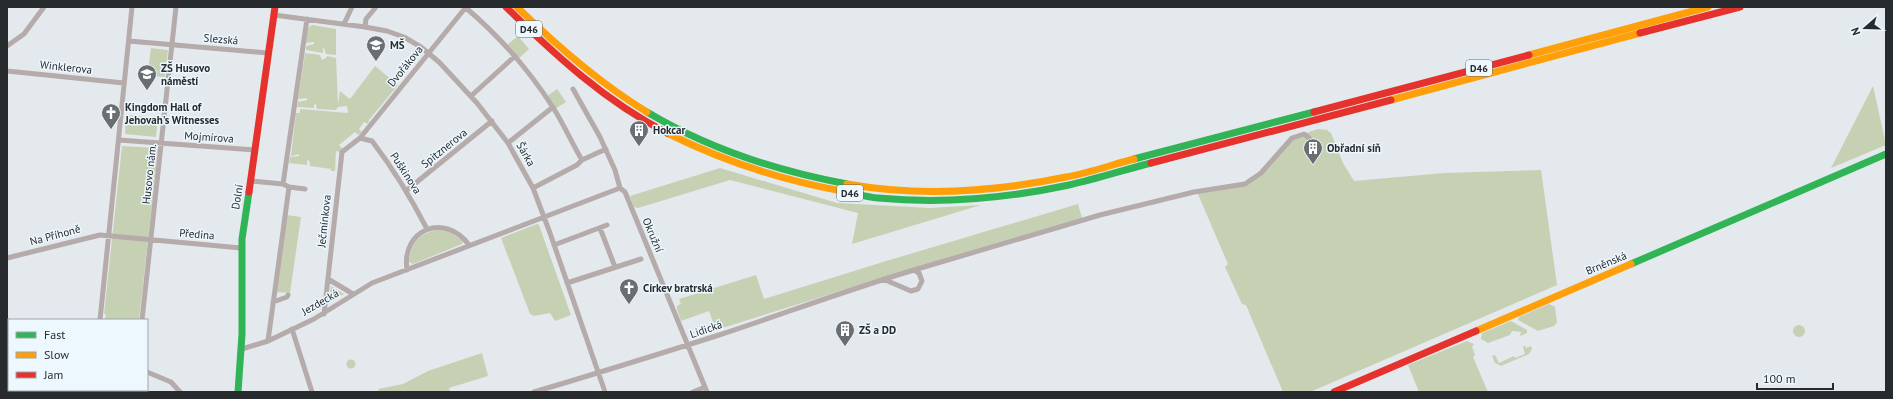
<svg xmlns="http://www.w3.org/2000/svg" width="1893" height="399" font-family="'PT Sans',sans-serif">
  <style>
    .green { fill: #c6d1b4 }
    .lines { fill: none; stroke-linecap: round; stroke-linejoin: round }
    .street { stroke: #b4abaa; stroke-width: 5 }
    .fast { stroke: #30b455; stroke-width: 7 }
    .slow { stroke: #ff9f0a; stroke-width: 7 }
    .jam { stroke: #e5322d; stroke-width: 7 }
    .labels { text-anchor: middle; stroke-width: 3; stroke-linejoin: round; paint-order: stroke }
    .shield { fill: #edf7fe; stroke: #63686c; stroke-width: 1 }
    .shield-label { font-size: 10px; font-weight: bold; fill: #282b2e }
    .street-label { font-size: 11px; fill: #282b2e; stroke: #edf7fe }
    .poi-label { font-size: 11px; font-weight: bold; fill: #282b2e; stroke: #edf7fe; text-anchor: start }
  </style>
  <rect width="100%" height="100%" fill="#e4e9ed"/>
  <path class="green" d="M312,25l24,4v26l-10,-1 -2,-6h-1v5l-17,-3v-4l8,-2v-2l-8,1 2,-15z
    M518,36l11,13 -11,10 -11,-14z
    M151,48l17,2 -3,27 -13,-1 -4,-5z
    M305,53l15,2 2,5 4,-2 1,-2 9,2 2,46 2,-13 10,8 25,-33 23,19 -29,35 -1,4 -4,-2 -5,7 3,3 -4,3 -3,-3 -16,13 3,3 -2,4 -4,-1 -1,20h-4v-2l-21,-3 -1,-6 -2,1v4l-18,-2 1,-6 9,-1v-2l-8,2 5,-43h4v-4l48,4 -1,-7 -9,1 -2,3 -19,-1 -1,-5 -2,1v3l-17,-1 1,-5 9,-2v-2l-9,1z
    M1873,86l13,59 -55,23z
    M557,89l9,13 -11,7 -9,-12z
    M126,115l32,3 -2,19 -31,-3z
    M1318,129l9,1 4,3 12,30 11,18 90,-8 97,-3 16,115 -247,107h-27l-37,-87 -4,-1 -17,-37 3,-3 -31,-72 53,-10 42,-44z
    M122,146l35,2 1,2 -19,170h-34l1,-6h-2z
    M720,168l117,35 93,5 51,-3 -129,39 6,-31 -128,-33 -92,28 -4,-1 -4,-11z
    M1078,204l4,14 -194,58 -172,54 -7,-19 -28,10 -4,-12v-3l4,-2 -2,-5 77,-24 8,24 119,-37z
    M287,215l14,2 -11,76 -14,-1z
    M537,224l2,1 32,90 -16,6 -5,-8 -16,3 -4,-2 -29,-76z
    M437,230l13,1 13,10 -1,3 -49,20 -4,-2c2,-19 9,-28 28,-32z
    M331,286l13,8 -16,10z
    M1549,304l6,3 2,15 -3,4 -16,5 -20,-11 1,-3z
    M1511,321l16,9v3l-7,3 1,-4 -9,-1 -2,4 -22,8 -7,-4 1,-6z
    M1793 331a6 6 0 1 1 12 0a6 6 0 1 1-12 0Z
    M1467,341l7,3 -2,3 3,8 -2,2 15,35h-69l-11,-27z
    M1523,346h2l1,2 5,-2 1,3 -3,5 -28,12 -6,-3 -3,-7 3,-1 4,8 15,-7 1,2 10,-4z
    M482,353l6,23 -39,12 1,4h-71l-1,-3 25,-5 25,-13z
    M346.5 364a4.5 4.5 0 1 1 9 0a4.5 4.5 0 1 1-9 0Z"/>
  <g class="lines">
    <path class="street" d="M465,7c34,29 65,64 89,102 10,16 18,34 28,51
      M274,15l91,12 22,4 17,6 17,10 18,15 38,41 31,40 25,45 17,45 55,159
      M344,24l8,-17
      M365,27l1,-8 10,-12
      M129,41l139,12
      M7,46l17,-12 20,-27
      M7,71l117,12
      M573,89l27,48 15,33 5,18 5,4 82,200
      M471,96l44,-40
      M360,138l12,3c23,30 38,55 55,88
      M119,140l136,10
      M508,143l45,-36
      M251,181l32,3 6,3 16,2
      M283,184l24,-165
      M533,188l44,-23 5,-5 24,-11
      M407,190l85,-69
      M600,228l15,39
      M554,245l53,-20
      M7,258l93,-23 141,13
      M407,270c-6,-41 38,-58 62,-25
      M914,270l186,-55 94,-23 51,-8 16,-11 31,-35 12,-4 5,4 6,16
      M328,279l25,15
      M567,283l74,-24
      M273,302l14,-5 1,-2
      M324,314l18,-162 18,-14 106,-131
      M100,320l32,-313
      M142,320l34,-313
      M7,326l2,10
      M292,329l20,63
      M268,341l21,-154
      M242,349l26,-8 46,-22 58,-36 248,-95
      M147,372l24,10 9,10
      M20,390l1,2
      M94,392l5,-2
      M534,392c61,-18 122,-37 182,-56 67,-22 131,-46 198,-66l5,3 3,8 -4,8 -7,2 -28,-12
      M693,392l12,-5"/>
    <path class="fast" d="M647,112c62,37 130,59 200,72
      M1134,159l180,-47
      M842,191c12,2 24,6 36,7 62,6 130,0 191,-13 27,-6 55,-15 82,-22
      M1631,264l255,-110
      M238,392l4,-58v-95l7,-47"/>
    <path class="slow" d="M517,7c40,39 82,76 130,105
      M1529,55l179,-48
      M1391,100l249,-67
      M667,133c56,28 114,47 175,58
      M847,184c73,13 147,8 219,-7 23,-4 45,-12 68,-18
      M1476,331l155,-67"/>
    <path class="jam" d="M506,7c49,48 99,94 161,126
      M1640,33l100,-26
      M1314,112l215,-57
      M1151,163l240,-63
      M249,192l26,-185
      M1334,392l142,-61"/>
  </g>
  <defs>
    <symbol id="school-pin" viewBox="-11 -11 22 30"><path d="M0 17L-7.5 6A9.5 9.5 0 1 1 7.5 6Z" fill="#6a6e71" stroke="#edf7fe"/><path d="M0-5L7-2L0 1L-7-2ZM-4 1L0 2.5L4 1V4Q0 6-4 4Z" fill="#fff"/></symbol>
    <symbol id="church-pin" viewBox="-11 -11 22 30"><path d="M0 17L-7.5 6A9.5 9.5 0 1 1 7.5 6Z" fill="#6a6e71" stroke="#edf7fe"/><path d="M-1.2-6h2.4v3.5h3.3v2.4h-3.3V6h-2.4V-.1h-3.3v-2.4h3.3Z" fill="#fff"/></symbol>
    <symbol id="building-pin" viewBox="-11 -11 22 30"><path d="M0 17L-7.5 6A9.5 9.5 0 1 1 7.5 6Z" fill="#6a6e71" stroke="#edf7fe"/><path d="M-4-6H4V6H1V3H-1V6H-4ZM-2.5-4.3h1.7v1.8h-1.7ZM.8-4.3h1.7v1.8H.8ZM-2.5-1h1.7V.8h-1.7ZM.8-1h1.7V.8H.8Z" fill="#fff"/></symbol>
  </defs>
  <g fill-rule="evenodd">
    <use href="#school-pin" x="365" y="34" width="22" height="30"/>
    <use href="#school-pin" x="136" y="63" width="22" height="30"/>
    <use href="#church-pin" x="100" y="102" width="22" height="30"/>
    <use href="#building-pin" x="628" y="119" width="22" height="30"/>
    <use href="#building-pin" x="1302" y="137" width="22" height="30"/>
    <use href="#church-pin" x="618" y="277" width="22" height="30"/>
    <use href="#building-pin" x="834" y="319" width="22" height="30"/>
  </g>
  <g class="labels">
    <g class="shield">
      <rect x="516" y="21" width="26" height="16" rx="3"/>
      <rect x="1466" y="60" width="26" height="16" rx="3"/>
      <rect x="837" y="185" width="26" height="16" rx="3"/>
    </g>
    <g class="shield-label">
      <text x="529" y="33">D46</text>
      <text x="1479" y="72">D46</text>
      <text x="850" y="197">D46</text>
    </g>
    <g class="street-label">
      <text transform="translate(221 39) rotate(5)" y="4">Slezská</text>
      <text transform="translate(405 66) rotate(-51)" y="4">Dvořákova</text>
      <text transform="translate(66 67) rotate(6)" y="4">Winklerova</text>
      <text transform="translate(209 137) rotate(4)" y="4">Mojmírova</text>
      <text transform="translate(444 148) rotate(-39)" y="4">Spitznerova</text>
      <text transform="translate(526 154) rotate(60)" y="4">Šárka</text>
      <text transform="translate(406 173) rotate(57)" y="4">Puškinova</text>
      <text transform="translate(149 174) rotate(-84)" y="4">Husovo nám.</text>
      <text transform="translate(237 197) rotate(-81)" y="4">Dolní</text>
      <text transform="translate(324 221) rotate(-84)" y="4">Ječmínkova</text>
      <text transform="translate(197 234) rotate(5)" y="4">Předina</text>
      <text transform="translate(55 235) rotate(-15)" y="4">Na Příhoně</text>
      <text transform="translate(653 235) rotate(67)" y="4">Okružní</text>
      <text transform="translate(1606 263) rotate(-23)" y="4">Brněnská</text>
      <text transform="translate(320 302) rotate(-30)" y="4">Jezdecká</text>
      <text transform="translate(706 329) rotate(-19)" y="4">Lidická</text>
    </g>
    <g class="poi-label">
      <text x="390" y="49">MŠ</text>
      <text x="161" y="72">ZŠ Husovo<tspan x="161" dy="13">náměstí</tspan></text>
      <text x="125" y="111">Kingdom Hall of<tspan x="125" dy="13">Jehovah's Witnesses</tspan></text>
      <text x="653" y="134">Hokcar</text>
      <text x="1327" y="152">Obřadní síň</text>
      <text x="643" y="292">Církev bratrská</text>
      <text x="859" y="334">ZŠ a DD</text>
    </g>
  </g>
  <rect width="1893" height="399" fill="none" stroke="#282b2e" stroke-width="16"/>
  <rect x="8" y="319" width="140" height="72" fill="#edf7fe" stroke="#9ea5ab"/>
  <rect x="16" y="332" width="20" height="6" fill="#30b455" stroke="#9ea5ab"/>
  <text x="44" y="339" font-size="12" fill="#282b2e">Fast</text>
  <rect x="16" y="352" width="20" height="6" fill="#ff9f0a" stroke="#9ea5ab"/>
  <text x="44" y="359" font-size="12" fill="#282b2e">Slow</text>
  <rect x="16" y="372" width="20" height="6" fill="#e5322d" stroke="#9ea5ab"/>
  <text x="44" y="379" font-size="12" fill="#282b2e">Jam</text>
  <g transform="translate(1865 28) rotate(250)" stroke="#edf7fe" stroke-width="3" paint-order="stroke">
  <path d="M0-3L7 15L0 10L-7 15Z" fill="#282b2e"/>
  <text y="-6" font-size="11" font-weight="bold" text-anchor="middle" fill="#282b2e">N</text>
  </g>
  <path d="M1757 383v6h76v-6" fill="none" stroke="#282b2e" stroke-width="2"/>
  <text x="1763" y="383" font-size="12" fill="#282b2e" stroke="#edf7fe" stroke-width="3" paint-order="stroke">100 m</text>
</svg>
